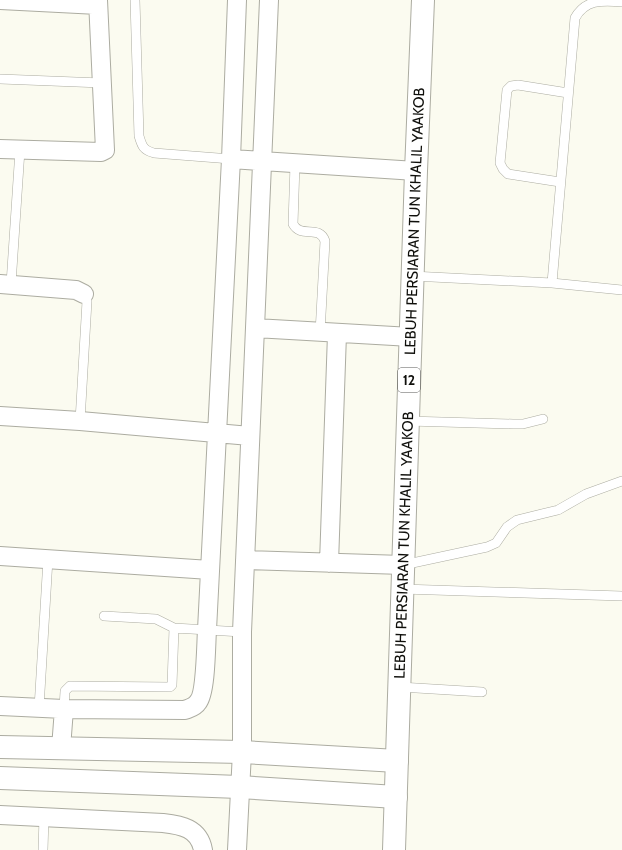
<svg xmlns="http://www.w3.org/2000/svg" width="622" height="850" font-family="Cabin,sans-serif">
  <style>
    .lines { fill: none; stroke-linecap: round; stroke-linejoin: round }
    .service-casing { stroke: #acaca1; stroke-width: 10 }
    .minor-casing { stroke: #acaca1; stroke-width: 20 }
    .tertiary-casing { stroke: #acaca1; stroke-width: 24 }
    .trunk-casing { stroke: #acaca1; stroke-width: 24 }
    .service { stroke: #fff; stroke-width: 9 }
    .minor { stroke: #fff; stroke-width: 18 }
    .tertiary { stroke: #fff; stroke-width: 22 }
    .trunk { stroke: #fff; stroke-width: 22 }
    .labels { text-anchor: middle; stroke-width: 3; stroke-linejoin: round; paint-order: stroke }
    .shield { fill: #fff; stroke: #575754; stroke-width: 1 }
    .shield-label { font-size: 14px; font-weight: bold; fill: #0f0f0b }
    .street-label { font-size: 15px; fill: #0f0f0b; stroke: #fff }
  </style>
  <rect width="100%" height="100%" fill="#fbfbf0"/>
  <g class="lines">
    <defs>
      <path id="service" d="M135,0l4,136c3,10 4,14 15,17l77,6
        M0,79l102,4
        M295,164l-2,60c8,15 26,0 32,17l-5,92
        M560,182l-52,-8 -5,-5 -3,-6 7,-73 4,-4 7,-1 50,8
        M412,276l140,7 70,7
        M552,283l23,-265c10,-18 26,-18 47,-16
        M11,284l9,-134
        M80,421l7,-120 -3,-7
        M408,421l105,3h10l20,-5
        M403,565l84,-18 9,-4 11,-16 10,-7 41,-10 28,-16 36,-13
        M402,589l220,7
        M104,616l52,3 18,9 68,4
        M400,687l82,5
        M39,708l9,-149
        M64,709l1,-18 5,-5 100,1 2,-2 2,-57
        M43,850l1,-33"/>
      <path id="minor" d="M0,0l98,5
        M0,149l101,3 4,-2 -7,-150
        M231,159l185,12
        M0,284l76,6 8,4
        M255,328l156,9
        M0,416l80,5 170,15
        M0,556l210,14
        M245,560l158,5
        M329,563l8,-229
        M0,706l64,3 121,1c5,-2 10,-3 13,-8 8,-9 8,-58 9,-72l24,-471 6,-159
        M61,748l3,-39
        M0,815l163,8c18,2 36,5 40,27
        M237,850l5,-98v-120l27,-632"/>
      <path id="tertiary" d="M0,747l242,5 155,9
        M0,778l239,9 157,10"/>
      <g id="trunk">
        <path id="s1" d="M394,850l22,-679 7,-171"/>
      </g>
    </defs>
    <use href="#service" class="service-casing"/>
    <use href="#minor" class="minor-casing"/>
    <use href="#tertiary" class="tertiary-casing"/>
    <use href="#trunk" class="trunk-casing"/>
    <use href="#service" class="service"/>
    <use href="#minor" class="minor"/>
    <use href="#tertiary" class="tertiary"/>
    <use href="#trunk" class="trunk"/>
  </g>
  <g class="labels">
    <rect class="shield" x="398" y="368" width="22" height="24" rx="3"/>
    <g class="shield-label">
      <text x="409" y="385">12</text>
    </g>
    <g class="street-label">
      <text dy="5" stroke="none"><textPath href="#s1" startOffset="629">LEBUH PERSIARAN TUN KHALIL YAAKOB</textPath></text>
      <text dy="5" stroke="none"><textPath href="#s1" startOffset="305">LEBUH PERSIARAN TUN KHALIL YAAKOB</textPath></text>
    </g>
  </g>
</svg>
